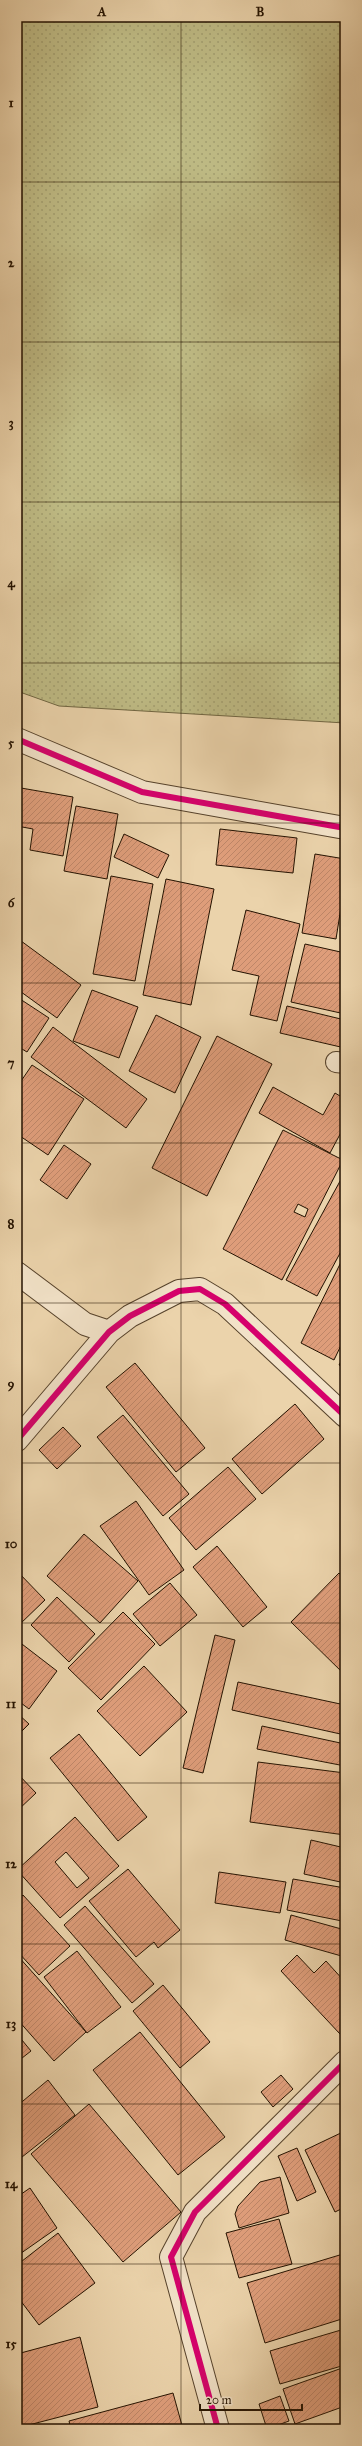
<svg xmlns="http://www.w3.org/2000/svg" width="362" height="2446" font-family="'IM FELL Great Primer',serif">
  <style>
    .grass { fill: url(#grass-dots); stroke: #716642 }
    .building { fill: url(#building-hatch); stroke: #241200; fill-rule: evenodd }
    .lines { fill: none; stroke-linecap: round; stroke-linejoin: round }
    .lane-casing { stroke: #56422b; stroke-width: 22 }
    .street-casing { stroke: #56422b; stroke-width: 24 }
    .lane { stroke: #f2e2c8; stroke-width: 20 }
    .street { stroke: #f2e2c8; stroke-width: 22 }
    .cycleway-casing { stroke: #f2e2c8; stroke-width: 8 }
    .cycleway { stroke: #d6006c; stroke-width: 6 }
    .grid { fill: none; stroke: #241200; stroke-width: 1; stroke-opacity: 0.55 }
    .neatline { fill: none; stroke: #241200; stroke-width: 1.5 }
    .grid-label { font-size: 13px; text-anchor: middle; font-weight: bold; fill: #241200 }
  </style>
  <defs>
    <pattern id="grass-dots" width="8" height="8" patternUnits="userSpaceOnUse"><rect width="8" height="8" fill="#beba84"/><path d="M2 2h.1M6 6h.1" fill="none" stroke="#a39f70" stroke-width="1.8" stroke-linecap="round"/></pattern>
    <pattern id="building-hatch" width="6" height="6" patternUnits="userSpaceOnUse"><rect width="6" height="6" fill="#de9d7a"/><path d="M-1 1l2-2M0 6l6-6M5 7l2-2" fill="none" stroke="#be8668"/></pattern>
  </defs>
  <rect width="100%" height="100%" fill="#ebd3ab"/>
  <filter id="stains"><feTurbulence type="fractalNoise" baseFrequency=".005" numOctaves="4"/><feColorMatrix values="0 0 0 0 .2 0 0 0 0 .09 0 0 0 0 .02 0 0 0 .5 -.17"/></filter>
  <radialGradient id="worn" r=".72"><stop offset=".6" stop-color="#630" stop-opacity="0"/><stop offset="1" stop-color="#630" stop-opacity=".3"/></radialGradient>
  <path class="grass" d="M17,17h328v706l-286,-17 -42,-15z"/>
  <path class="building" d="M17,583l2,34 -2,1z
    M21,788l52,9 -10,59 -33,-6 3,-21 -16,-3z
    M76,806l42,8 -11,65 -43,-8z
    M220,829l77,9 -4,35 -77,-8z
    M124,834l45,21 -11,23 -44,-21z
    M315,854l30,5v23l-9,57 -34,-6z
    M111,876l42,8 -18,97 -42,-7z
    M166,879l48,10 -23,116 -48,-10z
    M246,910l54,14 -23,97 -27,-6 9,-39 -27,-6z
    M17,938l64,47 -24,33 -40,-29z
    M305,944l40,9v61l-54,-12z
    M92,990l46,17 -19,51 -46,-17z
    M17,997l32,21 -22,34 -10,-6z
    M287,1006l58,14v28l-65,-15z
    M156,1015l45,22 -26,56 -46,-22z
    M53,1027l94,72 -21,29 -95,-71z
    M217,1036l55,28 -65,132 -55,-28z
    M32,1065l52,34 -36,56 -31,-21v-47z
    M273,1087l50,28 12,-22 10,6v26l-15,28 -71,-40z
    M283,1130l60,30 -61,120 -59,-31zM298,1204l10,5 -3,8 -11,-5z
    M64,1145l27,19 -24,35 -27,-19z
    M345,1172v72l-28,52 -31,-16z
    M345,1254v83l-11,23 -33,-17z
    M345,1354v14l-6,-3z
    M135,1363l70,85 -29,24 -70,-85z
    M295,1404l29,35 -62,55 -30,-35z
    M123,1415l66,79 -26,22 -66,-79z
    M63,1427l18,19 -24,23 -18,-19z
    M228,1467l28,32 -60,51 -27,-32z
    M136,1501l48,69 -35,25 -49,-69z
    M84,1534l54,47 -38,42 -53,-47z
    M217,1546l50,61 -24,20 -50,-60z
    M17,1571l28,29 -26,25 -2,-2z
    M339,1573l6,6v96l-54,-53z
    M170,1583l27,32 -37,31 -27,-32z
    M57,1597l38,37 -26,28 -38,-37z
    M123,1612l32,32 -54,56 -33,-32z
    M215,1635l20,5 -32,133 -20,-5z
    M18,1641l39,30 -28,38 -12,-9z
    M144,1666l43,46 -47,44 -43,-45z
    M238,1682l107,23v30l-113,-25z
    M17,1713l12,11 -12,12z
    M262,1726l83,18v22l-88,-17z
    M79,1734l68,83 -29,24 -68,-83z
    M258,1762l87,11v62l-95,-13z
    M17,1773l19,20 -19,18z
    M75,1817l44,49 -59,52 -43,-48zM66,1852l23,26 -12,10 -22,-26z
    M311,1840l34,8v35l-41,-9z
    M128,1869l52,61 -22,18 -4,-6 -18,15 -47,-56z
    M219,1872l67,10 -6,31 -65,-10z
    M293,1879l52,9 -3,33 -55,-11z
    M23,1895l47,51 -31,29 -22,-24v-50z
    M85,1906l69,78 -22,19 -68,-78z
    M291,1915l54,15v27l-60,-17z
    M77,1951l44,56 -34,26 -43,-56z
    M17,1955l69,77 -32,29 -37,-42z
    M297,1955l17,18 12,-12 19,21v47l-5,5 -59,-63z
    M163,1985l47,57 -30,26 -47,-57z
    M140,2032l85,105 -47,38 -85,-105z
    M17,2034l14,17 -14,11z
    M281,2075l12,14 -20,18 -12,-15z
    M48,2080l27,35 -58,46v-55z
    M89,2104l92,108 -58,50 -92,-108z
    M345,2131v76l-10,5 -30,-62z
    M297,2148l19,44 -19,9 -19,-45z
    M280,2177l9,36 -50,15 -4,-14 3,-8 22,-24z
    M30,2188l27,40 -40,28v-59z
    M279,2219l13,45 -53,14 -13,-45z
    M58,2233l37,50 -56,42 -22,-29v-31z
    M343,2254l2,8v56l-80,25 -18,-60z
    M341,2330l4,15v20l-65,19 -10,-33z
    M80,2337l18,70 -77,20 -4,-18v-55z
    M345,2367v39l-50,18 -12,-35z
    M173,2393l10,36h-112l-2,-8z
    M280,2396l9,25 -22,8 -8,-25z"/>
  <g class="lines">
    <defs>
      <path id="lane" d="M336,1062l9,1"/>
      <path id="street" d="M17,739l125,53 203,36
        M17,1273l68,51 24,8
        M17,1440l92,-108 21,-16 49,-25 21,-2 25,15 120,112
        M218,2429l-47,-172 24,-45 150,-150"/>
    </defs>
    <use href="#lane" class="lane-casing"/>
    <use href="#street" class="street-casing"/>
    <use href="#lane" class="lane"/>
    <use href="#street" class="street"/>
    <defs>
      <path id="cycleway" d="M17,739l125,53 203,36
        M17,1440l92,-108 21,-16 49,-25 21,-2 25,15 120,112
        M218,2429l-47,-172 24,-45 150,-150"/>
    </defs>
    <use href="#cycleway" class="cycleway-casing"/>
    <use href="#cycleway" class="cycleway"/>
  </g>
  <path class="grid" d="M181,17v2412M17,182h328M17,342h328M17,502h328M17,663h328M17,823h328M17,983h328M17,1143h328M17,1303h328M17,1463h328M17,1623h328M17,1783h328M17,1944h328M17,2104h328M17,2264h328"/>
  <rect width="362" height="2446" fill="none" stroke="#ebd3ab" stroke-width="44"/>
  <path d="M200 2404v6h102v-6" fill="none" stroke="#241200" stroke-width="2"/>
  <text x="206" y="2404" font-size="12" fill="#241200" stroke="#f2e2c8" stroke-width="3" paint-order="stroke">20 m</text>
  <rect x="22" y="22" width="318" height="2402" class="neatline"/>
  <g class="grid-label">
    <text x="102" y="16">A</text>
    <text x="260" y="16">B</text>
    <text x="11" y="107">1</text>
    <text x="11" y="267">2</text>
    <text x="11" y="427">3</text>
    <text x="11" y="587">4</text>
    <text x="11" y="747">5</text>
    <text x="11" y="907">6</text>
    <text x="11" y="1067">7</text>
    <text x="11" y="1228">8</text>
    <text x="11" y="1388">9</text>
    <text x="11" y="1548">10</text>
    <text x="11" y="1708">11</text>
    <text x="11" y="1868">12</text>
    <text x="11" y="2028">13</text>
    <text x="11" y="2188">14</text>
    <text x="11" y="2348">15</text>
  </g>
  <rect width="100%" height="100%" filter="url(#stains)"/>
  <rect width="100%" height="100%" fill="url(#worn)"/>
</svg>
